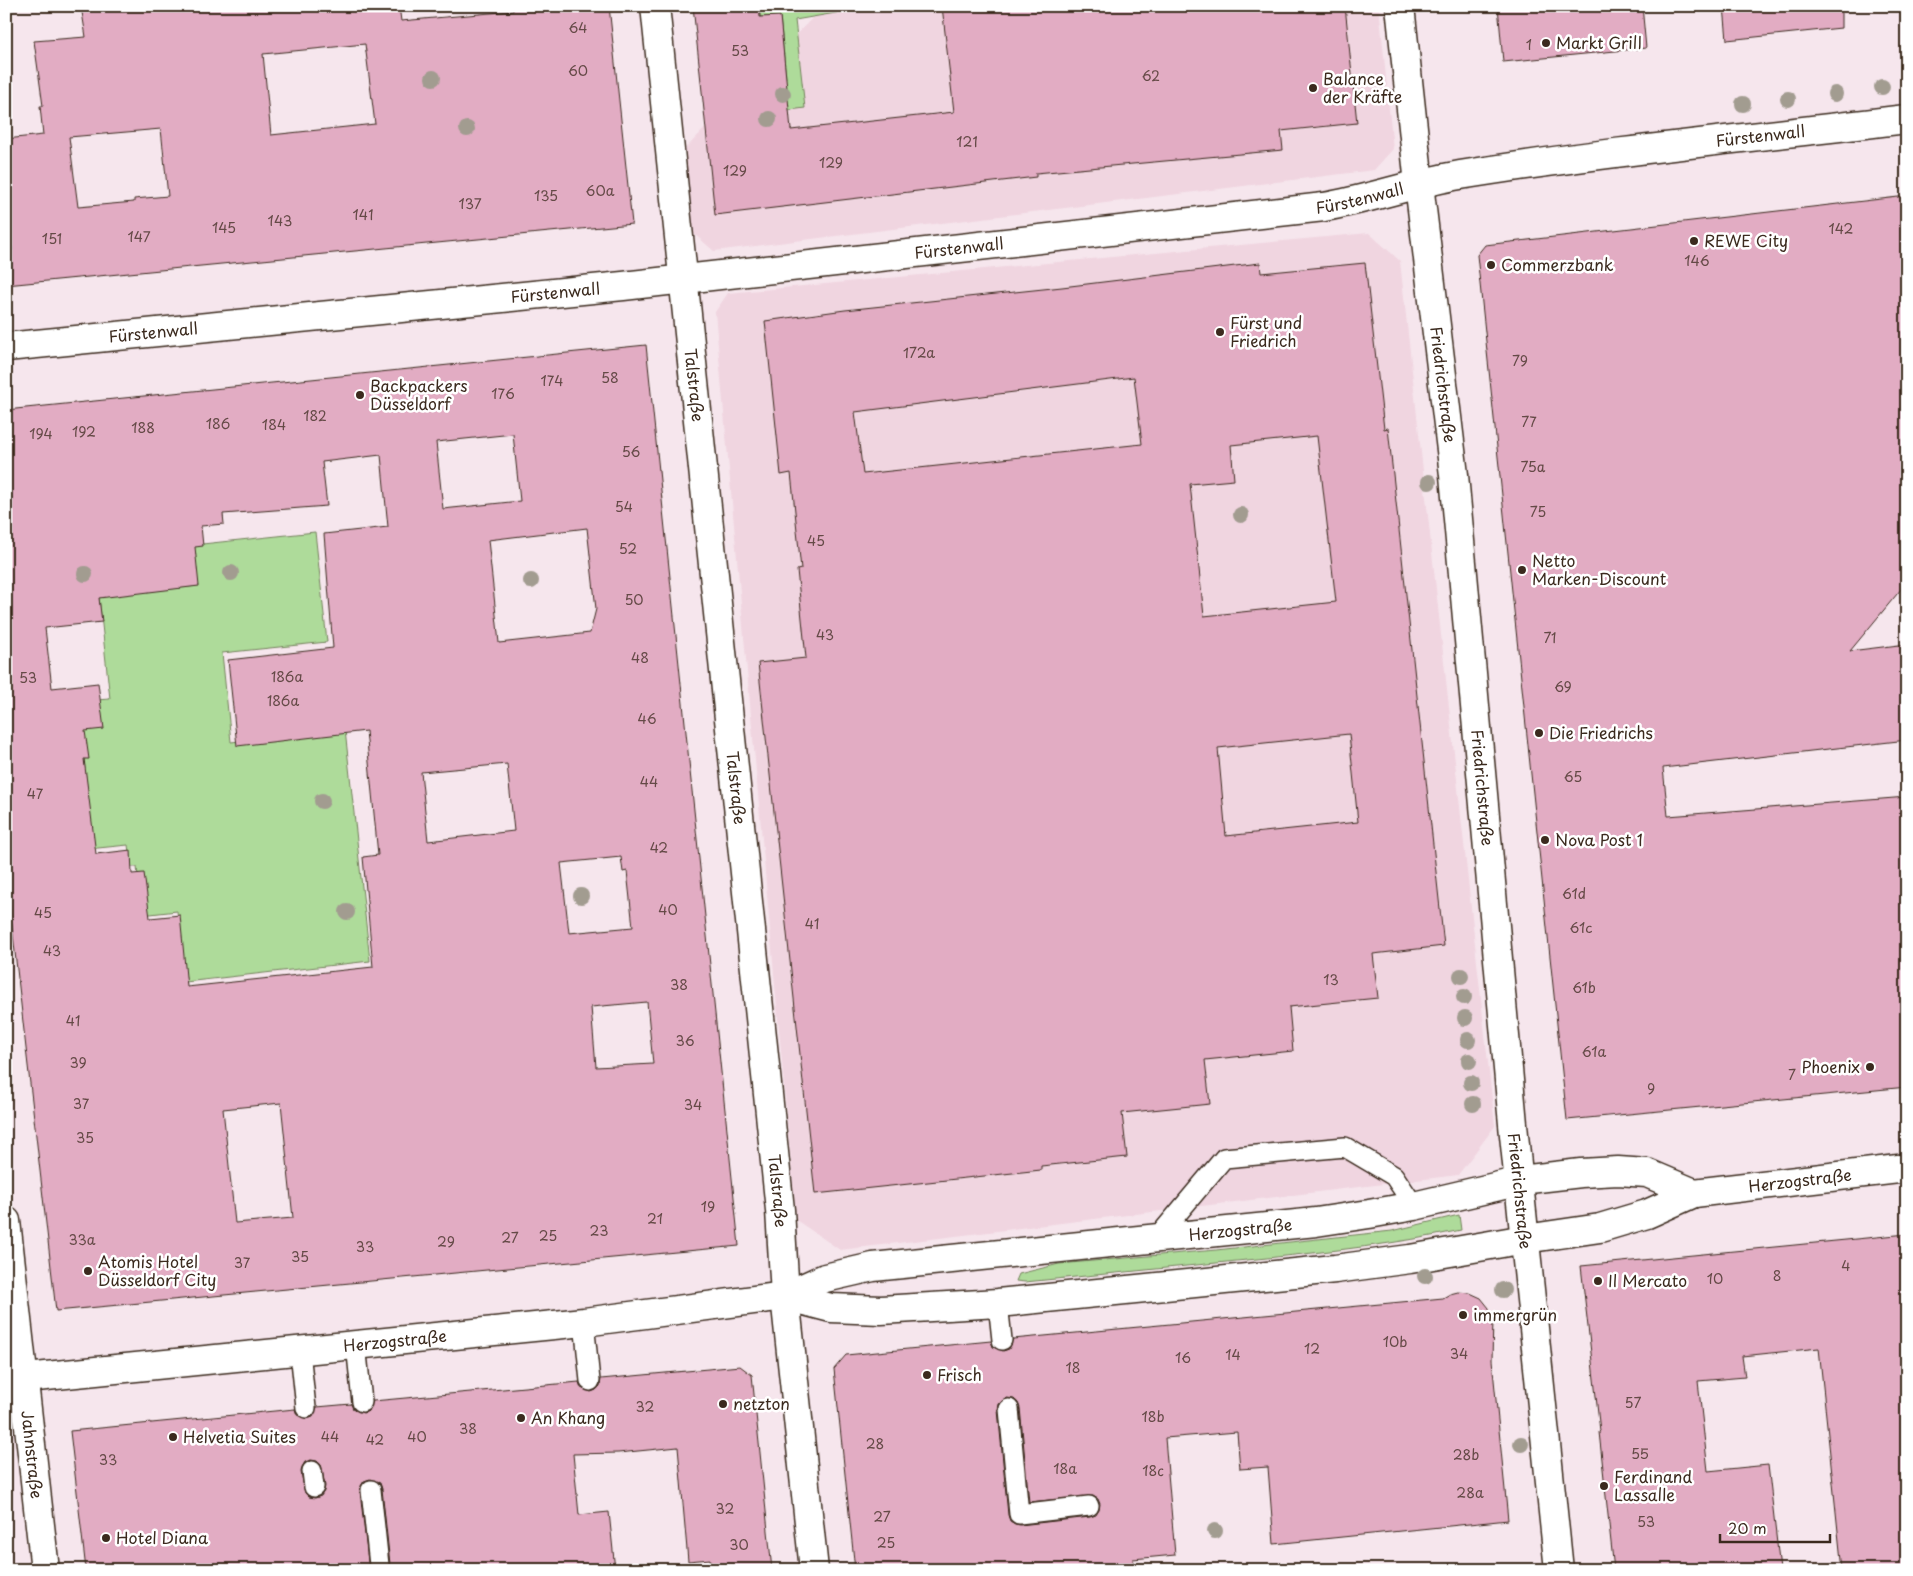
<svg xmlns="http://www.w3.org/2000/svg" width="1913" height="1576" font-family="'Playpen Sans',sans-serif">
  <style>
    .built { fill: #f0d5e0 }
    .green { fill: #aedb9a; stroke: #74825c }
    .building { fill: #e2acc3; stroke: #3b2a1e; fill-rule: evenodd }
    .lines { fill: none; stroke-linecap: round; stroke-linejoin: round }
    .lane-casing { stroke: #3b2a1e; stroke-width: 22 }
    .street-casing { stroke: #3b2a1e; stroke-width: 31 }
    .secondary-casing { stroke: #3b2a1e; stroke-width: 31 }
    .primary-casing { stroke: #3b2a1e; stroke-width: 31 }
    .lane { stroke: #fff; stroke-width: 19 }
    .street { stroke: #fff; stroke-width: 28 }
    .secondary { stroke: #fff; stroke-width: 28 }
    .primary { stroke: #fff; stroke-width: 28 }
    .tree { fill: #a29c90 }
    .poi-dot { fill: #3b2a1e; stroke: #fff; stroke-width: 2 }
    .labels { text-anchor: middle; stroke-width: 5; stroke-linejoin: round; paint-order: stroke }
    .number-label { font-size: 14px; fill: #654a47 }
    .poi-label { font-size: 16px; fill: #3b2a1e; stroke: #fff; text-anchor: start }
    .street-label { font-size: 16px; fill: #3b2a1e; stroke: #fff }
  </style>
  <rect width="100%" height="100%" fill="#f6e6ed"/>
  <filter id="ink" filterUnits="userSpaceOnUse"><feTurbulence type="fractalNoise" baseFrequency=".02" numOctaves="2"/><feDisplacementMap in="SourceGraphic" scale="10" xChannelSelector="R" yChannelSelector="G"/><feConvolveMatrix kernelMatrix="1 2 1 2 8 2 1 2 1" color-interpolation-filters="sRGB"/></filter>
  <g filter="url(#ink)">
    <path class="built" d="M824,6h555l14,143 -19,21 -660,81 -21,-18 -10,-82z
      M1369,233l31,28 95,865 -37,49 -618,75 -44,-30 -81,-908 13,-19z"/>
    <path class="green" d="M759,6h93l1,4 -58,10 10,88 -52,7 33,-37 -6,-62 -20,1z
      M315,532l12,110 -105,11 9,89 114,-12 25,231 -185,21 -8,-71 -98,11 61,-28 -3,-27h-6l-3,-22 -40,4 2,-36 -6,-53 -25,-31 37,-29 14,-1 -11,-102 98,-11 -4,-41z
      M1459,1215l2,15c-64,14 -129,21 -194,28 -81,8 -161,16 -242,24l-9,-1 3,-7 40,-10 157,-14 176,-19z"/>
    <path class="building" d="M81,6h318l2,15 112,-10v-5h96l23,218 -626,61v-35h6l-6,-55v-56l37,-4 -3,-29h3l-9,-65 52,-4zM365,44l10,80 -104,11 -8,-81zM161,129l7,67 -34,3v3l-56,5 -9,-70z
      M693,6h66l1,11 20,-1 11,114 163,-18 -12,-106h403l12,117 -76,8 2,19 -247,23v4l-321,38z
      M1498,6h144l4,42 -143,14z
      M1724,6h117v22l-114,12z
      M1907,196v386l-57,69 57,-7v96l-244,28 5,48 239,-19v290l-340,33 -90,-865 8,-10z
      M1260,263l1,10 104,-10 19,166 4,-1 56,518 -71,8 5,44 -89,9 4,44 -88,9 5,44 -88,9 5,44 -86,9v4l-226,24 -57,-531 48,-5 -9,-88 4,-1 -10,-96 -10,2 -16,-154 80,-11 217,-23zM1134,377l8,67 -279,30 -8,-62zM1317,436l19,166 -132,14 -14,-132 44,-4 -3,-35zM1349,734l9,88 -132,14 -8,-88z
      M646,345l93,901 -683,65 -50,-438v-463zM513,434l7,67 -77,8 -7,-67zM381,455l7,72 -64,7 9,114 -105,12 9,86 129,-15 12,124 -15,2 10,110 -186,20 -7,-72 -30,3 -6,-45 -12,1 -1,-24 -35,4 -12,-95h5l-4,-28 19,-2 -6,-46 -46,5 -7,-60 57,-6 -3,-24 100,-12 -4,-39 8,-1 -2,-20 23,-2 -1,-10 104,-8 -5,-44zM587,528l9,81 -6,24 -91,10 -11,-103zM507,764l7,67 -86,10 -7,-69zM621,857l2,15 4,-1 6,56 -64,6 -8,-70zM647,1002l6,62 -57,3 -5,-60zM281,1103l12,115 -58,5 -12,-114z
      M1907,1234v336h-65l-23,-222 -77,8 3,21 -47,4 10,90 60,-6 12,105h-166l-15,-138 1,-1 -19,-165z
      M1458,1292l12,1 11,5 8,10 4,11 -1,41 16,160 -234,24 -6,-77 -28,2 -3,-37 -72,6 10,117 -42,4 1,11h-279l-21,-201 12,-14 145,-14 2,6 10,4 6,-2 4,-10 430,-41 7,-4zM1007,1398l7,1 4,4 2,5 9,94 64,-6 5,3 2,5 -1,6 -3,5 -6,2 -70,8 -5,-1 -5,-3 -2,-6 -10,-105 1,-6z
      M740,1366l12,9 20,195h-61l-1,-11 -22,2 -10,-114 -60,6 -45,1 6,61 30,-3 6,58h-226l1,-6 -8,-75 -2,-6 -10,-4 -6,2 -3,5 -1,5 9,79h-283l-16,-139 225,-22 2,6 10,4 6,-2 4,-10 34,-3 2,5 10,4 6,-2 4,-10 206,-19 2,6 10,4 5,-2 4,-4 1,-7zM311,1460l6,1 4,4 4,21 -1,5 -3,5 -6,2 -6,-1 -4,-4 -4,-21 1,-5 3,-5z"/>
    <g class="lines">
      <defs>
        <path id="lane" d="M1157,1238l67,-80 121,-11 49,29 20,30
          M998,1303l4,37
          M584,1322l6,59
          M356,1344l6,58
          M300,1351l6,57
          M1009,1409l10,105 70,-8
          M312,1471l2,16
          M371,1490l8,75"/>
        <g id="street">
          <path id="s1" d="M655,6l125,1204 5,86 29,274"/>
          <path id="s2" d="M6,1221l39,349"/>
        </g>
        <g id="secondary">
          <path id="s3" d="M1400,6l19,178 35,291 60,660 45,435"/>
          <path id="s4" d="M6,347l617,-61 701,-79c46,-8 90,-24 136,-32 148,-24 298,-38 447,-56"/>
        </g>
        <g id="primary">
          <path id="s5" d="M785,1296l46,12 50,2 117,-7 337,-34 75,-10 115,-20 75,-11 47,-14 47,-21 213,-25"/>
          <path id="s6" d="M6,1380l578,-58 201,-26 40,-18 48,-11 443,-45 53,-8 45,-8 115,-27 52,-6 37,-2 29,2 47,20"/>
        </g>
      </defs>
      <use href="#lane" class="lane-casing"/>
      <use href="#street" class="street-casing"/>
      <use href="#secondary" class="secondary-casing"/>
      <use href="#primary" class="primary-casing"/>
      <use href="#lane" class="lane"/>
      <use href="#street" class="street"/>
      <use href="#secondary" class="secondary"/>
      <use href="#primary" class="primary"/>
    </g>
    <g class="tree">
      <circle cx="433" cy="78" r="8"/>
      <circle cx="1882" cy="87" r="8"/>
      <circle cx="783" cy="94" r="8"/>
      <circle cx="1835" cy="94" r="8"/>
      <circle cx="1788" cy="99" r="8"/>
      <circle cx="1743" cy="104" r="8"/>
      <circle cx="769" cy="119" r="8"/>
      <circle cx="467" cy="129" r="8"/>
      <circle cx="1429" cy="482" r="8"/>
      <circle cx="1241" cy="515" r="8"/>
      <circle cx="231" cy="573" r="8"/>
      <circle cx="85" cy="574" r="8"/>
      <circle cx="531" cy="581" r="8"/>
      <circle cx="322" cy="801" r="8"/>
      <circle cx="581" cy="896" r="8"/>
      <circle cx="347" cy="912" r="8"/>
      <circle cx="1461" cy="976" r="8"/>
      <circle cx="1464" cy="997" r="8"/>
      <circle cx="1465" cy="1018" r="8"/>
      <circle cx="1468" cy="1040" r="8"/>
      <circle cx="1469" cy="1061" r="8"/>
      <circle cx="1471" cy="1083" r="8"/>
      <circle cx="1473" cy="1104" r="8"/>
      <circle cx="1425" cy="1276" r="8"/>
      <circle cx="1503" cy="1290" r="8"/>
      <circle cx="1521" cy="1444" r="8"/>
      <circle cx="1215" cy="1531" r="8"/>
    </g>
  </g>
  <g class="poi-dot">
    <circle cx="1546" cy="43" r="5"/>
    <circle cx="1313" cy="88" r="5"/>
    <circle cx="1694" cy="241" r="5"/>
    <circle cx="1491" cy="265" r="5"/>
    <circle cx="1220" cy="332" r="5"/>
    <circle cx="360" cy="395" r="5"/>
    <circle cx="1522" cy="570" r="5"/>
    <circle cx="1539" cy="733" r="5"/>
    <circle cx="1545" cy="840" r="5"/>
    <circle cx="1870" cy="1067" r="5"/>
    <circle cx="88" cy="1271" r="5"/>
    <circle cx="1598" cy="1281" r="5"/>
    <circle cx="1463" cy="1315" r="5"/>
    <circle cx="927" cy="1375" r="5"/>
    <circle cx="723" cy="1404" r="5"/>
    <circle cx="521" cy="1418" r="5"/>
    <circle cx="173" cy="1437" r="5"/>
    <circle cx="1604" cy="1486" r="5"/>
    <circle cx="106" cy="1538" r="5"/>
  </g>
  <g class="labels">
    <g class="number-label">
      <text x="578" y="33">64</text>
      <text x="1529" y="50">1</text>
      <text x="740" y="56">53</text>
      <text x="578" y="76">60</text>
      <text x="1151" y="81">62</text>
      <text x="967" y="147">121</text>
      <text x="831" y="168">129</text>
      <text x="735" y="176">129</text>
      <text x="600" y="196">60a</text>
      <text x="546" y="201">135</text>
      <text x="470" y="209">137</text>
      <text x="363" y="220">141</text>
      <text x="280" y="226">143</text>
      <text x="224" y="233">145</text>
      <text x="1841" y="234">142</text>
      <text x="139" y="242">147</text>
      <text x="52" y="244">151</text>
      <text x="1697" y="266">146</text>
      <text x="919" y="358">172a</text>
      <text x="1520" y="366">79</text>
      <text x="610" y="383">58</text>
      <text x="552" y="386">174</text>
      <text x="503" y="399">176</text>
      <text x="315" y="421">182</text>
      <text x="1529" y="427">77</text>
      <text x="218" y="429">186</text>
      <text x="274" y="430">184</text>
      <text x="143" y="433">188</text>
      <text x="84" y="437">192</text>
      <text x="41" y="439">194</text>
      <text x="631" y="457">56</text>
      <text x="1533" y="472">75a</text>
      <text x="624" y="512">54</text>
      <text x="1538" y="517">75</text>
      <text x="816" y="546">45</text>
      <text x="628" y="554">52</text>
      <text x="634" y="605">50</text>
      <text x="825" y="640">43</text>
      <text x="1550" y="643">71</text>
      <text x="640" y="663">48</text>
      <text x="287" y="682">186a</text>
      <text x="28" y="683">53</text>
      <text x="1563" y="692">69</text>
      <text x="283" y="706">186a</text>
      <text x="647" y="724">46</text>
      <text x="1573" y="782">65</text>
      <text x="649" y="787">44</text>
      <text x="35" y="799">47</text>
      <text x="659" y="853">42</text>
      <text x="1574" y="899">61d</text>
      <text x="668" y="915">40</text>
      <text x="43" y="918">45</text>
      <text x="812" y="929">41</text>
      <text x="1581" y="933">61c</text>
      <text x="52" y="956">43</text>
      <text x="1331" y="985">13</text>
      <text x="679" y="990">38</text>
      <text x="1584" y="993">61b</text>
      <text x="73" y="1026">41</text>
      <text x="685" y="1046">36</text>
      <text x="1594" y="1057">61a</text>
      <text x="78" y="1068">39</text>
      <text x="1792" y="1080">7</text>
      <text x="1651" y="1094">9</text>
      <text x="81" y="1109">37</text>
      <text x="693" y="1110">34</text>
      <text x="85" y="1143">35</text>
      <text x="708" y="1212">19</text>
      <text x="655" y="1224">21</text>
      <text x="599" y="1236">23</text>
      <text x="548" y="1241">25</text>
      <text x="510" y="1243">27</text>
      <text x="82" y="1245">33a</text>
      <text x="446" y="1247">29</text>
      <text x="365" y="1252">33</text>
      <text x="300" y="1262">35</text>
      <text x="242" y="1268">37</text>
      <text x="1846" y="1271">4</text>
      <text x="1777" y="1281">8</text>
      <text x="1715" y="1284">10</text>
      <text x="1395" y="1347">10b</text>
      <text x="1312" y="1354">12</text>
      <text x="1459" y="1359">34</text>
      <text x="1233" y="1360">14</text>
      <text x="1183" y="1363">16</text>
      <text x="1073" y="1373">18</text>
      <text x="1633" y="1408">57</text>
      <text x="645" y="1412">32</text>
      <text x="1153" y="1422">18b</text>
      <text x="468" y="1434">38</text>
      <text x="330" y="1442">44</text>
      <text x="417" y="1442">40</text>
      <text x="375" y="1445">42</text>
      <text x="875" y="1449">28</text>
      <text x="1640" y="1459">55</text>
      <text x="1466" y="1460">28b</text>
      <text x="108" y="1465">33</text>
      <text x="1065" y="1474">18a</text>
      <text x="1153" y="1476">18c</text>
      <text x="1470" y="1498">28a</text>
      <text x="725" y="1514">32</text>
      <text x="882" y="1522">27</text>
      <text x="1646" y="1527">53</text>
      <text x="886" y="1548">25</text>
      <text x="739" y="1550">30</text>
    </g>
    <g class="poi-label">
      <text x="1556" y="49">Markt Grill</text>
      <text x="1323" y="85">Balance<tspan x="1323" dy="18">der Kräfte</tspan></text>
      <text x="1704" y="247">REWE City</text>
      <text x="1501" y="271">Commerzbank</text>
      <text x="1230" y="329">Fürst und<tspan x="1230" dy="18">Friedrich</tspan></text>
      <text x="370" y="392">Backpackers<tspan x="370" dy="18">Düsseldorf</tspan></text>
      <text x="1532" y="567">Netto<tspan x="1532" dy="18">Marken-Discount</tspan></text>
      <text x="1549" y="739">Die Friedrichs</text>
      <text x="1555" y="846">Nova Post 1</text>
      <text x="1860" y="1073" text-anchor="end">Phoenix</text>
      <text x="98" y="1268">Atomis Hotel<tspan x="98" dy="18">Düsseldorf City</tspan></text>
      <text x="1608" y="1287">Il Mercato</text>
      <text x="1473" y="1321">immergrün</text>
      <text x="937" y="1381">Frisch</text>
      <text x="733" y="1410">netzton</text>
      <text x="531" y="1424">An Khang</text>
      <text x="183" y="1443">Helvetia Suites</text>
      <text x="1614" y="1483">Ferdinand<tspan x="1614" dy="18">Lassalle</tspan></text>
      <text x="116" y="1544">Hotel Diana</text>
    </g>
    <g class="street-label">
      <text dy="6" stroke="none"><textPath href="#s4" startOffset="1768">Fürstenwall</textPath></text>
      <text dy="6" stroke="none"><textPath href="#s4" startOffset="1362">Fürstenwall</textPath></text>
      <text dy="6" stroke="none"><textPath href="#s4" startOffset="958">Fürstenwall</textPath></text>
      <text dy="6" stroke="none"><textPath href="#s4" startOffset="552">Fürstenwall</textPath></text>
      <text dy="6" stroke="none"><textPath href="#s4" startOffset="148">Fürstenwall</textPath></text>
      <text dy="6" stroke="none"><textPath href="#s1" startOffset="381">Talstraße</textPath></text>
      <text dy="6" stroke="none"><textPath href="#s3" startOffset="381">Friedrichstraße</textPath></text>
      <text dy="6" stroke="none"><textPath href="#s1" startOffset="786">Talstraße</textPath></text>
      <text dy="6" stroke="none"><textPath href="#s3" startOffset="786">Friedrichstraße</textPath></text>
      <text dy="6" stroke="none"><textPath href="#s5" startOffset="1029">Herzogstraße</textPath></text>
      <text dy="6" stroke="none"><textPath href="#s1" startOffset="1191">Talstraße</textPath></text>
      <text dy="6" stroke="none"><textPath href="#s3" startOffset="1191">Friedrichstraße</textPath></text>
      <text dy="6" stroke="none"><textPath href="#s6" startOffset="1246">Herzogstraße</textPath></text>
      <text dy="6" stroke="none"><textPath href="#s6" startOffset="391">Herzogstraße</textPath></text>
      <text dy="6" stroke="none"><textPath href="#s2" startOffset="235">Jahnstraße</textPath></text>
    </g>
  </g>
  <rect width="1913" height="1576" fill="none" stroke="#fff" stroke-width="25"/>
  <rect x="12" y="12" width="1888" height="1551" fill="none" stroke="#3b2a1e" stroke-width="2" filter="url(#ink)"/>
  <path d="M1720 1534v8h110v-8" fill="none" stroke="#3b2a1e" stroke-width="2.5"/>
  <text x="1728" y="1534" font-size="15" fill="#3b2a1e" stroke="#ffffff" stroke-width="4" paint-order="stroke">20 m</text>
</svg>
